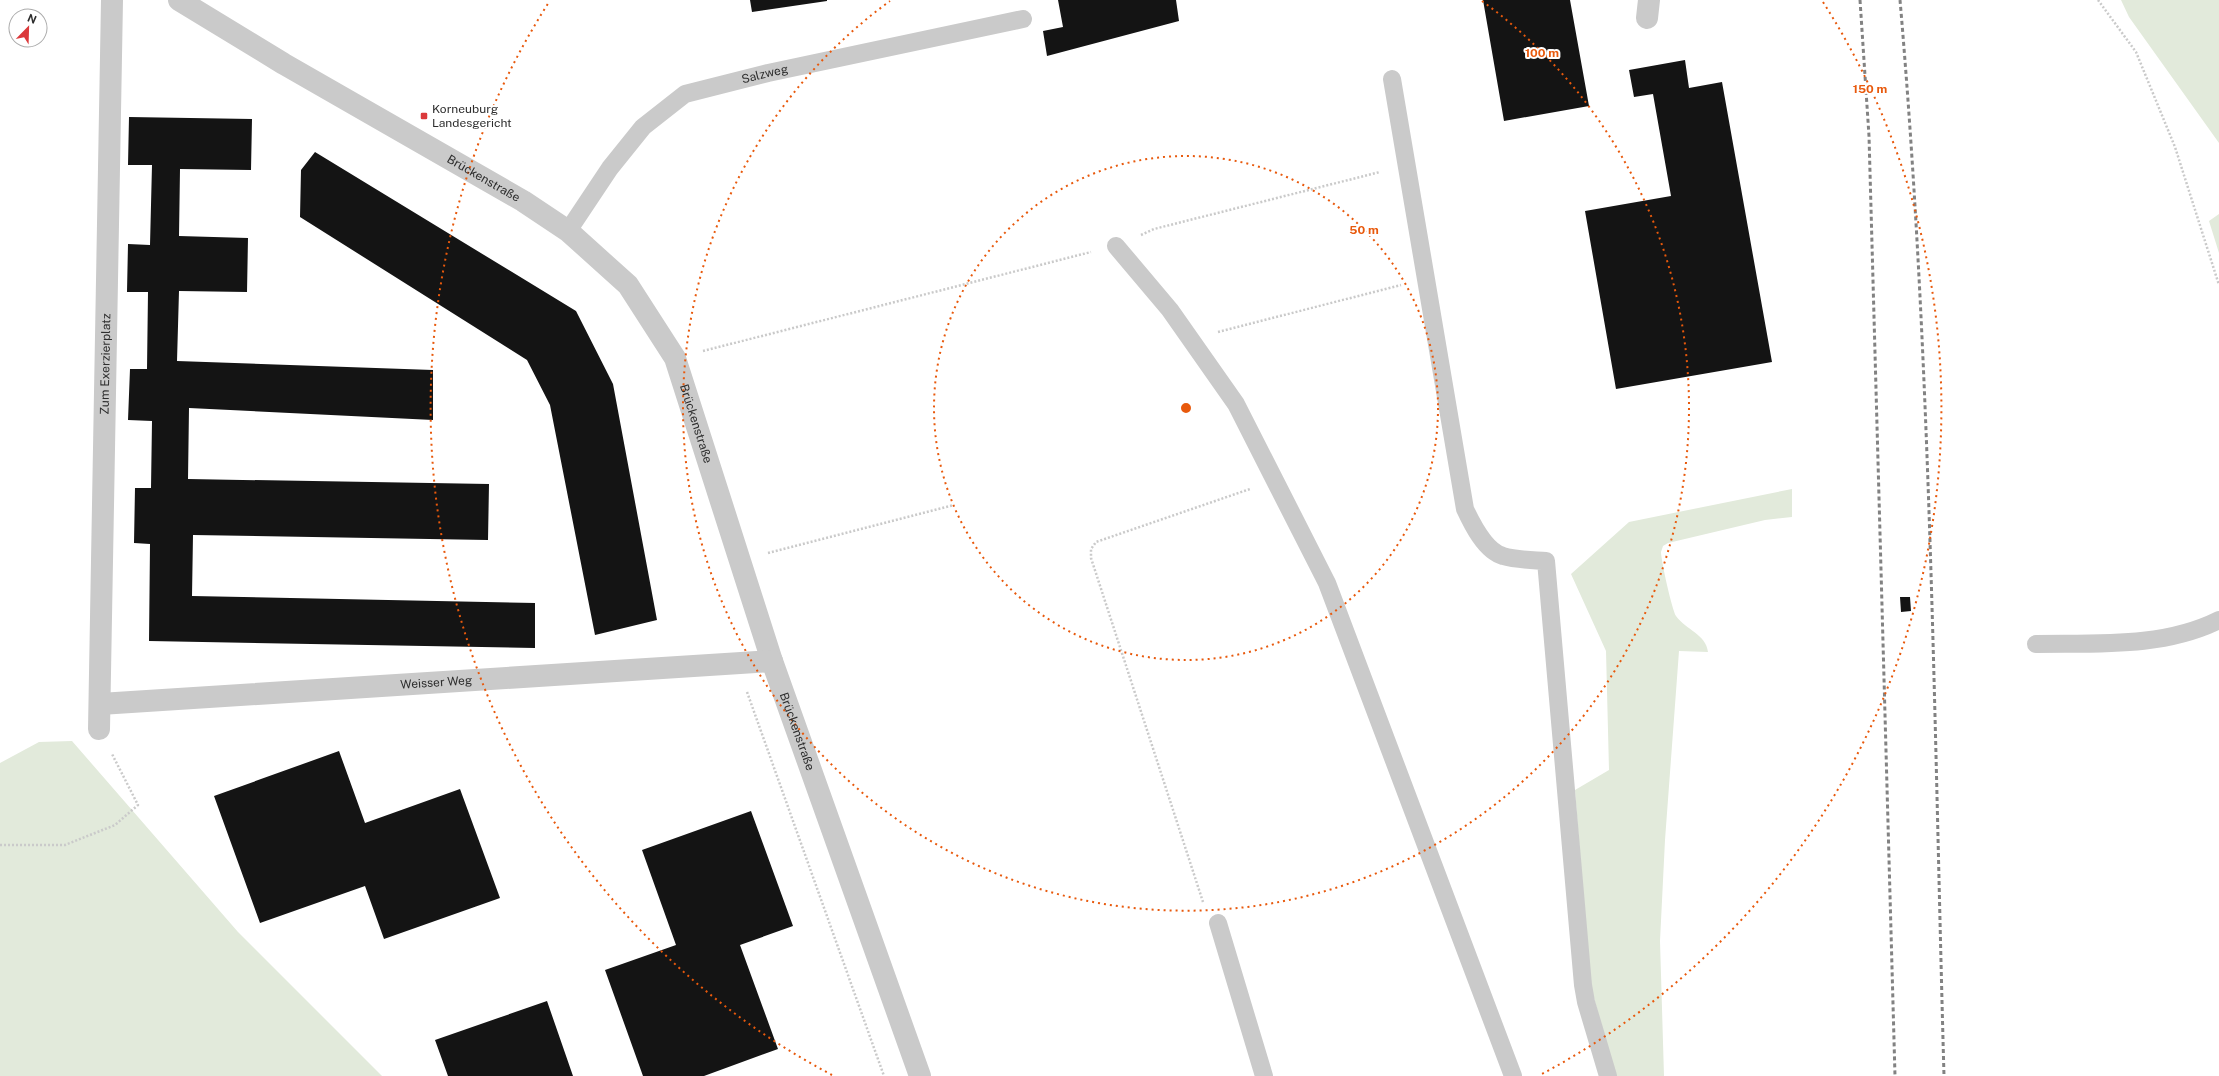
<svg xmlns="http://www.w3.org/2000/svg" width="2219" height="1076" font-family="'Public Sans',sans-serif">
  <style>
    .green { fill: #e2eadb }
    .building { fill: #141414 }
    .lines { fill: none; stroke-linecap: round; stroke-linejoin: round }
    .path { stroke: #cacaca; stroke-width: 2.5; stroke-dasharray: 2 2; stroke-linecap: butt }
    .lane { stroke: #cacaca; stroke-width: 18 }
    .street { stroke: #cacaca; stroke-width: 22 }
    .rail { stroke: #828282; stroke-width: 3; stroke-dasharray: 4 3; stroke-linecap: butt }
    .ring { fill: none; stroke: #e8590c; stroke-width: 2; stroke-dasharray: 2 4 }
    .poi-dot { fill: #db393b; stroke: #fff; stroke-width: 1.5 }
    .labels { text-anchor: middle; stroke-width: 4; stroke-linejoin: round; paint-order: stroke }
    .street-label { font-size: 12px; fill: #2d2d2d; stroke: #fff }
    .poi-label { font-size: 12px; fill: #2d2d2d; stroke: #fff; text-anchor: start }
    .centre { fill: #e8590c; stroke: #fff; stroke-width: 2 }
    .ring-label { font-size: 12px; text-anchor: middle; font-weight: bold; fill: #e8590c; stroke: #fff; stroke-width: 4; stroke-linejoin: round; paint-order: stroke }
  </style>
  <rect width="100%" height="100%" fill="#fff"/>
  <path class="green" d="M2121,0h98v143l-90,-126z
    M2219,214v39l-10,-32z
    M1792,489v28l-27,3 -97,23 -5,3 -2,6c0,8 11,58 15,64 10,14 30,18 32,36l-29,-1 -14,189 -5,101 4,135h-49l-25,-93 -15,-193 34,-20 -3,-119 -35,-77 58,-52z
    M72,741l166,191 144,144h-382v-313l39,-21z"/>
  <path class="building" d="M750,0h77v1l-75,11z
    M1058,0h118l3,21 -132,35 -4,-25 20,-4z
    M1483,0h87l19,106 -85,15z
    M1685,60l4,28 33,-6 50,280 -156,27 -31,-178 86,-15 -18,-102 -19,3 -5,-27z
    M129,117l123,2 -1,51 -71,-1 -1,67 69,2 -1,54 -68,-1 -2,70 256,9v50l-244,-12 -1,71 301,5 -1,56 -295,-5 -1,61 343,7v45l-386,-7 1,-97 -16,-1 1,-55h16l1,-67 -24,-1 2,-51h17l1,-77h-21l1,-48 22,1 2,-80h-24z
    M315,152l261,159 37,73 44,236 -62,15 -45,-230 -23,-45 -227,-143 1,-47z
    M1900,597h10l1,14 -10,1z
    M339,751l26,72 95,-34 40,109 -116,41 -19,-53 -105,37 -46,-127z
    M751,811l42,115 -53,19 38,104 -74,27h-61l-38,-106 71,-25 -34,-95z
    M547,1001l26,75h-125l-13,-36z"/>
  <g class="lines">
    <path class="path" d="M2098,0l38,52 39,95 44,138
      M1141,235l13,-6 226,-57
      M1218,332l183,-47
      M703,351l388,-99
      M768,553l186,-48
      M747,692l137,384
      M0,845h65l50,-20 23,-20 -26,-51
      M1203,902l-112,-344v-9l5,-7 154,-53"/>
    <g class="lane">
      <path d="M1392,79l73,430c7,15 20,42 38,47 13,4 29,4 43,5l37,424 3,17 22,74"/>
      <path id="s1" d="M568,231l42,-63 33,-41 42,-33 83,-21 255,-54"/>
      <path d="M1116,246l54,64 66,94 91,179 186,493"/>
      <path d="M2036,644c61,-1 127,4 183,-24"/>
      <path d="M1218,923l46,153"/>
    </g>
    <g class="street">
      <path id="s2" d="M179,0l105,64 239,137 45,30 60,54 47,73 97,303 148,415"/>
      <path d="M1647,18l2,-18"/>
      <path id="s3" d="M100,704l672,-43"/>
      <path id="s4" d="M99,729l13,-729"/>
    </g>
    <path class="rail" d="M1860,0l9,136 26,940
      M1900,0c31,358 34,717 44,1076"/>
  </g>
  <g class="ring">
    <circle cx="1186" cy="408" r="252"/>
    <path d="M1482 1A503 503 0 1 1 890 1"/>
    <path d="M832 1075A755 755 0 0 1 549 2M1823 2A755 755 0 0 1 1540 1075"/>
  </g>
  <rect class="poi-dot" x="420" y="112" width="8" height="8" rx="2"/>
  <g class="labels">
    <g class="street-label">
      <text dy="4" stroke="none"><textPath href="#s1" startOffset="264">Salzweg</textPath></text>
      <text dy="4" stroke="none"><textPath href="#s2" startOffset="353">Brückenstraße</textPath></text>
      <text dy="4" stroke="none"><textPath href="#s4" startOffset="365">Zum Exerzierplatz</textPath></text>
      <text dy="4" stroke="none"><textPath href="#s2" startOffset="689">Brückenstraße</textPath></text>
      <text dy="4" stroke="none"><textPath href="#s3" startOffset="337">Weisser Weg</textPath></text>
      <text dy="4" stroke="none"><textPath href="#s2" startOffset="1013">Brückenstraße</textPath></text>
    </g>
    <g class="poi-label">
      <text x="432" y="113">Korneuburg<tspan x="432" dy="14">Landesgericht</tspan></text>
    </g>
  </g>
  <circle cx="1186" cy="408" r="6" class="centre"/>
  <g class="ring-label">
    <text x="1542" y="57">100 m</text>
    <text x="1870" y="93">150 m</text>
    <text x="1364" y="234">50 m</text>
  </g>
  <g transform="translate(28 28) rotate(23)"><circle r="19" fill="#ffffff" stroke="#ababab"/>
  <path d="M0-3L7 15L0 10L-7 15Z" fill="#db393b"/>
  <text y="-6" font-size="11" font-weight="bold" text-anchor="middle" fill="#2d2d2d">N</text>
  </g>
</svg>
